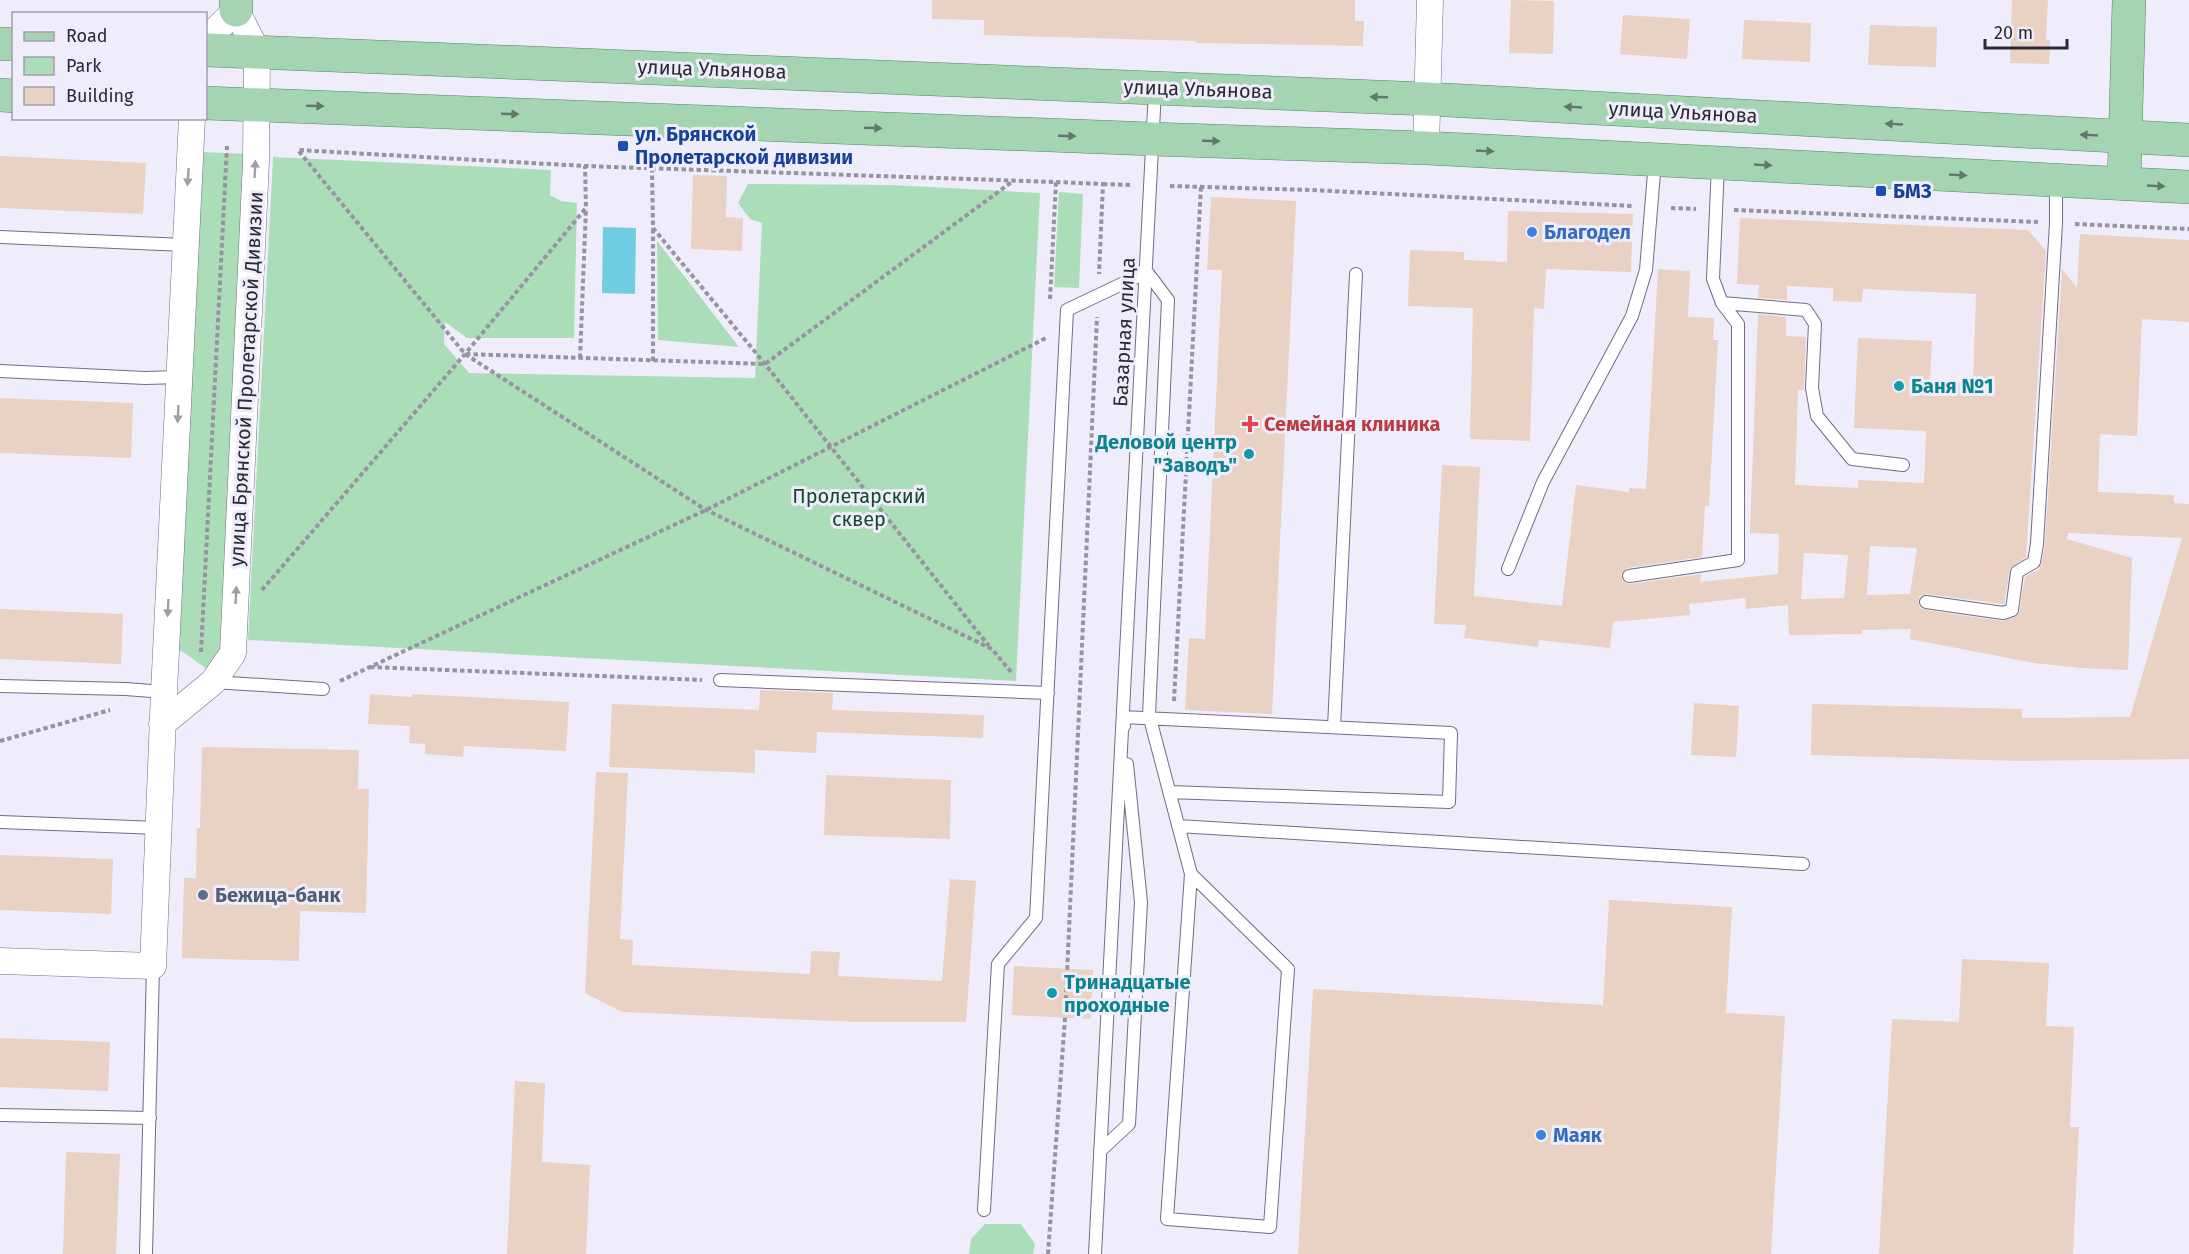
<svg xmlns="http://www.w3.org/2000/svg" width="2189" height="1254" font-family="'Fira Sans',sans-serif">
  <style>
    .green { fill: #acddb9 }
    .water { fill: #6ecde3 }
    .building { fill: #e9d1c4; fill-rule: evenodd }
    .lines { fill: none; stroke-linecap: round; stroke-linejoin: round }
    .service-casing { stroke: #706d82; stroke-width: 14 }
    .minor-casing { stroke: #706d82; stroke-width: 27 }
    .primary-casing { stroke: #528664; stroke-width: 34 }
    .path { stroke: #9694a0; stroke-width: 4; stroke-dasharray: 4.5 3; stroke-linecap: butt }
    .service { stroke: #fff; stroke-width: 12 }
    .minor { stroke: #fff; stroke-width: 26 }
    .primary { stroke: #a4d4b2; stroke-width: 33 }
    .oneway { fill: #61766c }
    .oneway2 { fill: #a09fa3 }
    .transit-dot { fill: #1a4fb4; stroke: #efedfb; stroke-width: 2 }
    .shop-dot { fill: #3f7fe0; stroke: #efedfb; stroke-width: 2 }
    .culture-dot { fill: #0f9aa8; stroke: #efedfb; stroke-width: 2 }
    .health-dot { fill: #e0444e; stroke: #efedfb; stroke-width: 2 }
    .service-dot { fill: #5c6f8a; stroke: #efedfb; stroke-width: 2 }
    .labels { text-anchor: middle; stroke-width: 6; stroke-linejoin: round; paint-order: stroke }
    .street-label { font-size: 20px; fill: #2b2a33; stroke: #efedfb }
    .transit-label { font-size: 20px; font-weight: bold; fill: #164399; stroke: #efedfb; text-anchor: start }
    .shop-label { font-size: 20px; font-weight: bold; fill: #366cbe; stroke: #efedfb; text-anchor: start }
    .culture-label { font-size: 20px; font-weight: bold; fill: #0d838f; stroke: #efedfb; text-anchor: start }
    .health-label { font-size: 20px; font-weight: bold; fill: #be3a42; stroke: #efedfb; text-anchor: start }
    .park-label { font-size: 20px; fill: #164728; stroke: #efedfb }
    .service-label { font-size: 20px; font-weight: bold; fill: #4e5e75; stroke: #efedfb; text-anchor: start }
  </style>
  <rect width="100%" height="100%" fill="#efedfb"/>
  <path class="green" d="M201,152l48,2 -25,497 -14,20 -36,-25z
    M273,157l278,13 -1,25 11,6 16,2 -3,135h-107l-22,-16 -1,22 25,29 286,5 7,-155 -12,-4 -12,-16 10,-19 145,1 147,8 -24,488 -768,-41z
    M1059,192l24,2 -4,94 -25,-1z
    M657,241l82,106 -81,-7z
    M985,1224h36l14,20 -2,10h-64l2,-15z"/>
  <path class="water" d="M603,227l33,1 -1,66 -33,-1z"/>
  <path class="building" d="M932,0h423v21h9l-1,25 -167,-3v-2l-212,-6v-15l-52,-1z
    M1511,0l43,1 -1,53 -44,-1z
    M2012,0h36l-2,40h4l-1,24 -39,-1z
    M1623,15l67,4 -3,40 -67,-5z
    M1744,20l67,3 -1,39 -68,-3z
    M1870,25l67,2 -1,40 -68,-2z
    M0,156l146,7 -3,51 -143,-6z
    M693,175l34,1 -1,41 17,1 -1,33 -51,-2z
    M1211,197l85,4 -24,513 -87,-4 4,-72 16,1 17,-369h-15z
    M1508,211l125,3 -2,58 -85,-3 -2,40 -10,-1 -4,133 -60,-2 3,-131 -65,-2 2,-56 54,2v8l43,2z
    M1740,218l288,12 18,21 -20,306 -16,11 -6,36 -77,-10 -7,2 -2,5 2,7 5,2 77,11 17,-6 6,-38 14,-8 3,-6 3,-19 17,-275 15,19 3,-54 109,6v82l-47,-3 -5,117 -37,-2 -2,58 76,3v8l15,1v255l-168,2 -210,-6 1,-51 210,5v9l108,-1 52,-179 -114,-5 -1,6 65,19 -4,112 -47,-2 -47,-5 -124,-24 1,-10 -49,1v4l-73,1 -1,-30 -42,4 -1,-11 -56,6 1,11 -77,7 -3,26 -71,-8 -1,7 -74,-9 2,-13 -32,-1 8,-159 38,2 -6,129 88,10 14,-121 53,7v-4l17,1 12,-220 32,2 -2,46 26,1 -1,22h5l-9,166h-4l-3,51 -75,11 -6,6 2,8 7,2 71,-10 -1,8 78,-8 1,-40 -29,-1 8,-219 28,3v19l20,1 -2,53h-6l-3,95 63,3v-8l66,3 2,-52 -72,-3 4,-90 74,3 -2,40 43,2 3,-89 -113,-5 -1,13 -29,-1v-13l-46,-2v14l-29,-2 1,-13 -22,-1zM1870,546l47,2 -7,46 -43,1zM1804,553l44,2 -4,43 -43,1z
    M0,398l133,5 -2,55 -131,-5z
    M0,609l123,5 -2,50 -121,-5z
    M760,690l73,3 -1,17 152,5 -1,23 -166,-6 -1,21 -61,-3v23l-146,-6 3,-63 147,6z
    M370,694l42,3v-3l157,8 -3,49 -102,-5 -1,11 -38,-3v-10l-16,-1 1,-17 -42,-2z
    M1694,703l45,3 -3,51 -45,-2z
    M202,747l157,3 -1,39h11l-3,124 -66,-2 -1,50 -117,-3 2,-80h12l1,-50h3z
    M596,772l32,1 -8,166 13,1 -1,25 178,9 1,-23 29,1 -2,24 104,5 8,-102 26,2 -10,141h-108l-236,-10 -37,-19z
    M826,775l125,5 -1,59 -126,-4z
    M0,855l113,4 -2,55 -111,-4z
    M1609,900l123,7 -6,106 59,3 -14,238h-473l15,-265 290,16z
    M1962,959l87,4 -3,63 28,1 -4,100h9l-6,127h-194l13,-235 67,3z
    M1014,966l79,4 -2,49 -79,-4z
    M0,1038l110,4 -2,49 -108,-4z
    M515,1081l30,2 -3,79 48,3 -4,89h-79z
    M66,1152l54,2 -4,100h-53z"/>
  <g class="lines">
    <defs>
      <path id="service" d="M0,237l184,8
        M1722,303l84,7 9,14 -3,64 5,28 35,43 51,6
        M0,371l145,7 35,-1
        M1508,569l35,-87 89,-166 14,-46 9,-109
        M1629,576l109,-16v-236l-16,-21 -9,-24 5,-114
        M1926,602l77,11 9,-3 5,-38 17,-10 3,-18 19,-321v-41
        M720,680l328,13
        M213,682l110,7
        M0,686l126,3 38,3
        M1124,726l-1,-9 328,16 -2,69 -279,-10
        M1334,727l22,-453
        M0,822l159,6
        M1178,826l625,38
        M0,1115l150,3
        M1100,1151l29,-27 12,-222 -14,-138
        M984,1210l14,-246 38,-46 31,-608 80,-38 21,28 -19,415 42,159 97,95 -18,258 -103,-8 24,-345
        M146,1254l7,-288
        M1095,1254l60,-1164"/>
      <path id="minor" d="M1426,148l4,-148
        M162,724l51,-42 20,-29 23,-492 1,-110 -21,-41 -30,30
        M0,961l153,5 11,-274 28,-574"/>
      <path id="primary" d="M236,10v-10
        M0,44h14
        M206,50l1221,49 762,41
        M0,95l14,1
        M206,103l946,36 274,9 763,39
        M2124,184l5,-184"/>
    </defs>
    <use href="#service" class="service-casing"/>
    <use href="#minor" class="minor-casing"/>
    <use href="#primary" class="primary-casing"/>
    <path class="path" d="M652,168l1,60 112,136 224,282
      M1056,182l47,2 -4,90
      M1103,184l30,1
      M1170,186l141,4 322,16
      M1671,208l25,1
      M1734,210l304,12
      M2075,224l114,5
      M653,229v132
      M466,354l299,10 248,-183
      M580,358l6,-150
      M262,590l203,-236 121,-146 -1,-42
      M201,652l26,-506
      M370,667l332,13
      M1011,672l-19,-23 -286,-139 -241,-156 -167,-204 287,16 471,16 -6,117
      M340,681l366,-171 340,-172
      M1174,701l27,-515
      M0,741l110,-31
      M1048,1254l17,-236 32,-701"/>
    <use href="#service" class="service"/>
    <use href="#minor" class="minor"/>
    <use href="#primary" class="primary"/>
  </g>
  <defs><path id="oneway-solid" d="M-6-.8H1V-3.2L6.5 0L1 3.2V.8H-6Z" transform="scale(1.5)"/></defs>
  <g class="oneway">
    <use href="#oneway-solid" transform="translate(1379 97) rotate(-178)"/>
    <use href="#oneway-solid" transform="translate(315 106) rotate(2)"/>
    <use href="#oneway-solid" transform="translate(1573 107) rotate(-177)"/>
    <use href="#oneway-solid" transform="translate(510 114) rotate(2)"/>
    <use href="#oneway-solid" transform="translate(1894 124) rotate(-177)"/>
    <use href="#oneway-solid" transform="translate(873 128) rotate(2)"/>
    <use href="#oneway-solid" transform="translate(2089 135) rotate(-177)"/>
    <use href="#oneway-solid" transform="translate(1067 136) rotate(2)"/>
    <use href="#oneway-solid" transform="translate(1211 141) rotate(2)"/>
    <use href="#oneway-solid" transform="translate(1485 151) rotate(3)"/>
    <use href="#oneway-solid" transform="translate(1763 165) rotate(3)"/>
    <use href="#oneway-solid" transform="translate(1958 175) rotate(3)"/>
    <use href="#oneway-solid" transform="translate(2156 186) rotate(3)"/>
  </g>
  <g class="oneway2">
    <use href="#oneway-solid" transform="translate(255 169) rotate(-87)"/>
    <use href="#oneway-solid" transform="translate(188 177) rotate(94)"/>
    <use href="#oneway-solid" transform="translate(178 414) rotate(93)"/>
    <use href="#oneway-solid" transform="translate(236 595) rotate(-87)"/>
    <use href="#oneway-solid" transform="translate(168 608) rotate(93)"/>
  </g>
  <g class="transit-dot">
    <rect x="617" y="140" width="12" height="12" rx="3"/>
    <rect x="1875" y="185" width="12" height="12" rx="3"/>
  </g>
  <g class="shop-dot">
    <circle cx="1532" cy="232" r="6"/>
    <circle cx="1541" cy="1135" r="6"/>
  </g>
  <g class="culture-dot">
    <circle cx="1899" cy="386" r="6"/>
    <circle cx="1249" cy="454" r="6"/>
    <circle cx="1052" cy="993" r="6"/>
  </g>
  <path class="health-dot" d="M1247 415h6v6h6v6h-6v6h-6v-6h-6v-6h6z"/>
  <circle class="service-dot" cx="203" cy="895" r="6"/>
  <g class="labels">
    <g class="street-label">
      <text transform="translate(712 69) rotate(2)" y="7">улица Ульянова</text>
      <text transform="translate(1198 89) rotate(2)" y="7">улица Ульянова</text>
      <text transform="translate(1683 112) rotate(3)" y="7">улица Ульянова</text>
      <text transform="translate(1124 332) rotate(-87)" y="7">Базарная улица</text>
      <text transform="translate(246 379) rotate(-87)" y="7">улица Брянской Пролетарской Дивизии</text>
    </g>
    <g class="transit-label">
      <text x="635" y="141">ул. Брянской<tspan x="635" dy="23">Пролетарской дивизии</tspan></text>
      <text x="1893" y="198">БМЗ</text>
    </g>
    <g class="shop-label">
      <text x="1544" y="239">Благодел</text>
      <text x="1553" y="1142">Маяк</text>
    </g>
    <g class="culture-label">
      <text x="1911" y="393">Баня №1</text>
      <text x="1237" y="449" text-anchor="end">Деловой центр<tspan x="1237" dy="23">"Заводъ"</tspan></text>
      <text x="1064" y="989">Тринадцатые<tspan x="1064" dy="23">проходные</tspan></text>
    </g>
    <g class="health-label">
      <text x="1264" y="431">Семейная клиника</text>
    </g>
    <g class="park-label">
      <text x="859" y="503">Пролетарский<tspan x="859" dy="23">сквер</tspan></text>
    </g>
    <g class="service-label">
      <text x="215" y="902">Бежица-банк</text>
    </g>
  </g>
  <rect x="12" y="12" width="195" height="108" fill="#efedfb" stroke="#a19fab" stroke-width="1.5"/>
  <rect x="24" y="32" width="30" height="9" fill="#a4d4b2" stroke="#a19fab" stroke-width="1.5"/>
  <text x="66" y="42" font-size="18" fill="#2b2a33">Road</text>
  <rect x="24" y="57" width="30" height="18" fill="#acddb9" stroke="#a19fab" stroke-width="1.5"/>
  <text x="66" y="72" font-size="18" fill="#2b2a33">Park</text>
  <rect x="24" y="87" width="30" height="18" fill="#e9d1c4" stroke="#a19fab" stroke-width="1.5"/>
  <text x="66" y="102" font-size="18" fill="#2b2a33">Building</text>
  <path d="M1985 39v9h82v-9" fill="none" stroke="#2b2a33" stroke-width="3"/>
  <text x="1994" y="39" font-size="18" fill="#2b2a33" stroke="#efedfb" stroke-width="4.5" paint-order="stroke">20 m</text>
</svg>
